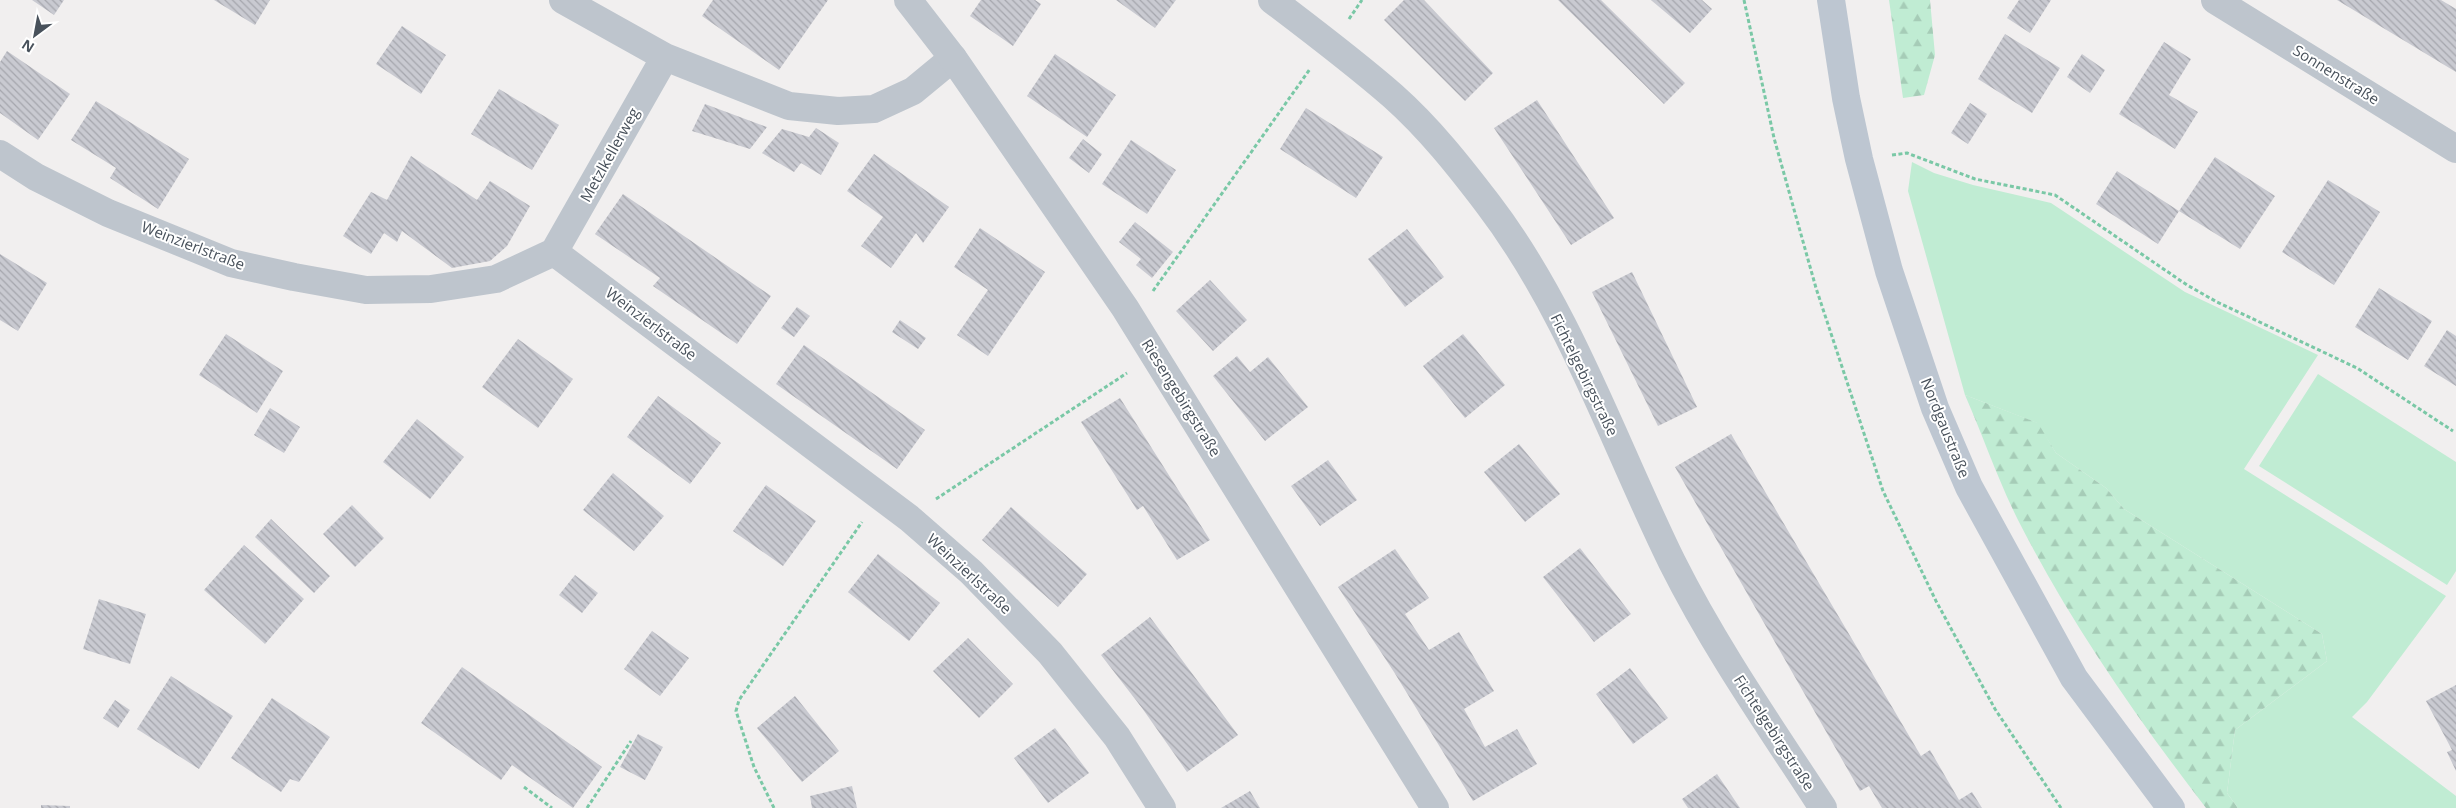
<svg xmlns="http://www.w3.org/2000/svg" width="2456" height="808" font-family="'Open Sans',sans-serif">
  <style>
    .grass { fill: #c0ecd3 }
    .forest { fill: url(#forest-firs) }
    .building { fill: url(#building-back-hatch) }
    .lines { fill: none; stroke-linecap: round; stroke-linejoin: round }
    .path { stroke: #7ac8a6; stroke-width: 3; stroke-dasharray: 4 2.5; stroke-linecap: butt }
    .minor { stroke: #bec5cd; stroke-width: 28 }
    .tertiary { stroke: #bec5cd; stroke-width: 28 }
    .secondary { stroke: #bdc6d1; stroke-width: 28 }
    .labels { text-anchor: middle; stroke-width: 4; stroke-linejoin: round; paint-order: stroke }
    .street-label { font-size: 15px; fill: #48515b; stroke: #fff }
  </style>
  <defs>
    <pattern id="forest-firs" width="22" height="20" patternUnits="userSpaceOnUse" patternTransform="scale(1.25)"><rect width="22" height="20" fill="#c0ecd3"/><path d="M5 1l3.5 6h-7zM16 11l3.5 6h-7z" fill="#a6ccb7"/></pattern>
    <pattern id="building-back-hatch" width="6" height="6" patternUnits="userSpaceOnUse" patternTransform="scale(1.25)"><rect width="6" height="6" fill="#c9cad1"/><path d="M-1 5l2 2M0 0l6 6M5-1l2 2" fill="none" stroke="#a5a6ad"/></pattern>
  </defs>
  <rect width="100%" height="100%" fill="#f1efef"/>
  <path class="grass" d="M1912,162l22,11 39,12 78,18 134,89 133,63 -74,114 202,127 -79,106 -15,15 104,79v12h-218l-11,-15 8,-63 92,-69 -5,-27 -198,-125 -18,-21 -50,-35 -19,-30 -72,-28 -57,-204z
    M2318,374l138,88v109l-9,14 -188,-119z"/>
  <path class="forest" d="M1889,0h41l5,55 -11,40 -21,3z
    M1965,395l73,28 18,30 50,35 18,21 198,125 5,27 -92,69 -8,63 11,15h-32c-70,-91 -136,-186 -188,-288 -20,-40 -35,-84 -53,-125z"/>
  <path class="building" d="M32,0h32l-10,15z
    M214,0h56l-15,25z
    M713,0h115l-49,70 -77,-54z
    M981,0h54l6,4 -28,42 -43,-30z
    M1116,0h60l-21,28z
    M1404,0h20l69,73 -28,28 -81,-81z
    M1558,0h43l84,83 -21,21z
    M1651,0h51l10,9 -22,24z
    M2019,0h32l-21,33 -23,-15z
    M2337,0h104l15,9v63z
    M402,26l44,29 -25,39 -45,-30z
    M2005,34l55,34 -28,45 -54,-34z
    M2164,42l27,17 -22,36 29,17 -23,37 -56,-35z
    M7,51l63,43 -32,46 -38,-27v-51z
    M1055,54l61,41 -29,42 -60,-41z
    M2082,54l23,16 -15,23 -23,-16z
    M499,89l60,36 -27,45 -61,-36z
    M1537,100l77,118 -43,27 -77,-117z
    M96,101l93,58 -31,50 -48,-31 6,-10 -45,-28z
    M1970,103l17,11 -19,30 -17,-11z
    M705,104l62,23 -17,22 -58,-18z
    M1306,108l77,49 -27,41 -76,-49z
    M816,128l23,15 -18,32 -20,-12 -7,9 -32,-19 20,-24 27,8z
    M1083,139l19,15 -13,19 -20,-15z
    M1131,140l45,30 -29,44 -45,-30z
    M874,154l75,53 -26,36 -7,-10 -25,35 -30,-22 22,-29 -36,-26z
    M411,156l66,44 13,-19 40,25 -23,40 -17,15 -38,7 -50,-37 -5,11 -13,-9 -13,21 -28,-18 28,-44 16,8z
    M2215,157l60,39 -35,53 -61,-38z
    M2117,171l62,40 -21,33 -62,-40z
    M2328,180l52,32 -46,73 -52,-33z
    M623,194l148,102 -34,48 -84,-58 7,-8 -65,-44z
    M1135,222l38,30 -21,26 -16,-13 5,-6 -22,-17z
    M980,228l65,44 -57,84 -31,-21 31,-45 -34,-23z
    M1407,229l37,48 -39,30 -37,-48z
    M0,254l47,29 -29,48 -18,-11z
    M1632,272l65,135 -39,19 -66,-134z
    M1210,280l37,40 -34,31 -37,-40z
    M2379,288l53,33 -24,39 -53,-33z
    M797,307l13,9 -16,21 -13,-9z
    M900,320l26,18 -8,11 -26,-17z
    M2447,330l9,6v50l-32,-20z
    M226,334l57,37 -26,42 -58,-38z
    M1463,334l42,51 -40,33 -42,-52z
    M518,339l55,40 -35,49 -56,-41z
    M804,345l121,85 -28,39 -121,-85z
    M1237,356l13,16 18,-15 40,50 -43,34 -52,-65z
    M658,396l63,47 -31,41 -63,-47z
    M1120,398l90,142 -33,20 -34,-54 -6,4 -56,-88z
    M270,408l30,19 -16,26 -30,-18z
    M417,419l47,38 -34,42 -47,-37z
    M1731,434l190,322 9,-6 29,50 13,-8 10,16h-100l-13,-22 -9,5 -185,-324z
    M1519,444l41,50 -35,28 -41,-50z
    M1328,460l29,40 -37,26 -29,-40z
    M613,473l51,43 -30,35 -51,-41z
    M766,485l50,36 -33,45 -50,-35z
    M352,505l32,33 -29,29 -32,-33z
    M1011,507l76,67 -29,33 -76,-67z
    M271,519l59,57 -16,17 -59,-56z
    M244,545l60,54 -39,45 -61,-54z
    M1580,548l51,66 -37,28 -51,-65z
    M1395,549l34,49 -24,16 24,36 30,-18 35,59 -30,18 21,38 32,-18 20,35 -64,37 -79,-129 -56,-85z
    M878,554l62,49 -31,38 -61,-49z
    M575,575l23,18 -16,20 -23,-18z
    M99,599l47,15 -16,50 -47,-15z
    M1150,617l88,118 -51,37 -45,-64 -41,-53z
    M652,631l37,27 -29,38 -36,-27z
    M968,638l45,46 -34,34 -46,-47z
    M462,667l140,100 -29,41 -61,-43 -11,15 -80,-57z
    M1630,668l38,50 -35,26 -37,-50z
    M171,676l62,40 -34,53 -62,-40z
    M2456,685v86l-9,-19 5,-2 -26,-49z
    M795,696l44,55 -37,31 -45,-54z
    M272,698l58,39 -31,45 -9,-3 -9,13 -50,-34z
    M115,700l15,10 -12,18 -15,-10z
    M1055,728l34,45 -41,30 -34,-45z
    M638,734l25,13 -18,33 -25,-13z
    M1717,774l23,34h-52l-6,-9z
    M852,786l5,22h-45l-2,-12z
    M1250,791l10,17h-39z
    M41,805l29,1v2h-29z"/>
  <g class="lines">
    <path class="path" d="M1744,0l30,138 42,150 67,203 53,110 59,108 66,99
      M1349,19l13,-19
      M1892,155l15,-2 68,26 80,16 132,90 30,17 140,66 96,63
      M1153,291l157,-222
      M936,499l191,-126
      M524,787l28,21
      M587,808l44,-67
      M774,808l-20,-41 -18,-56 3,-11 123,-178"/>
    <path class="minor" d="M563,0l102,57 124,49 49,5 36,-2 39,-18 40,-33
      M1272,0c41,31 82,62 121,96 36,32 66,70 95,108 81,106 126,240 184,358 43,86 99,166 151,246
      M2215,0l241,149
      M0,154l36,23 72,36 123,50 63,14 72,13 65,-1 65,-10 58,-27
      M554,252l355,266 62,54 79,81 67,84 45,71
      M554,252l111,-195"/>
    <path class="tertiary" d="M908,0l45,58 172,250 310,500"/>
    <path class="secondary" d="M1831,0l15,98 13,61 30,112 46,137 34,79 105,191 97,130"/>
  </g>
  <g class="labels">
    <g class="street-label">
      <text transform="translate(2336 75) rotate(32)" y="5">Sonnenstraße</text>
      <text transform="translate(610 155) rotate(-61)" y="5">Metzlkellerweg</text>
      <text transform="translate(193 246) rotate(21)" y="5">Weinzierlstraße</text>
      <text transform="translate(651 324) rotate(37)" y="5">Weinzierlstraße</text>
      <text transform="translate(1584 375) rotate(64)" y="5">Fichtelgebirgstraße</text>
      <text transform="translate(1181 398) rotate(58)" y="5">Riesengebirgstraße</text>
      <text transform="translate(1945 428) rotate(68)" y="5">Nordgaustraße</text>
      <text transform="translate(969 574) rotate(43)" y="5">Weinzierlstraße</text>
      <text transform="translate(1774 733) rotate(57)" y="5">Fichtelgebirgstraße</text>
    </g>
  </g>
  <g transform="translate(35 35) rotate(212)" stroke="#ffffff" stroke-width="4" paint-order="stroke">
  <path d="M0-4L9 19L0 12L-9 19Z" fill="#48515b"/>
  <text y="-8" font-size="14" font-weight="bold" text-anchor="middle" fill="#48515b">N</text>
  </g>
</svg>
